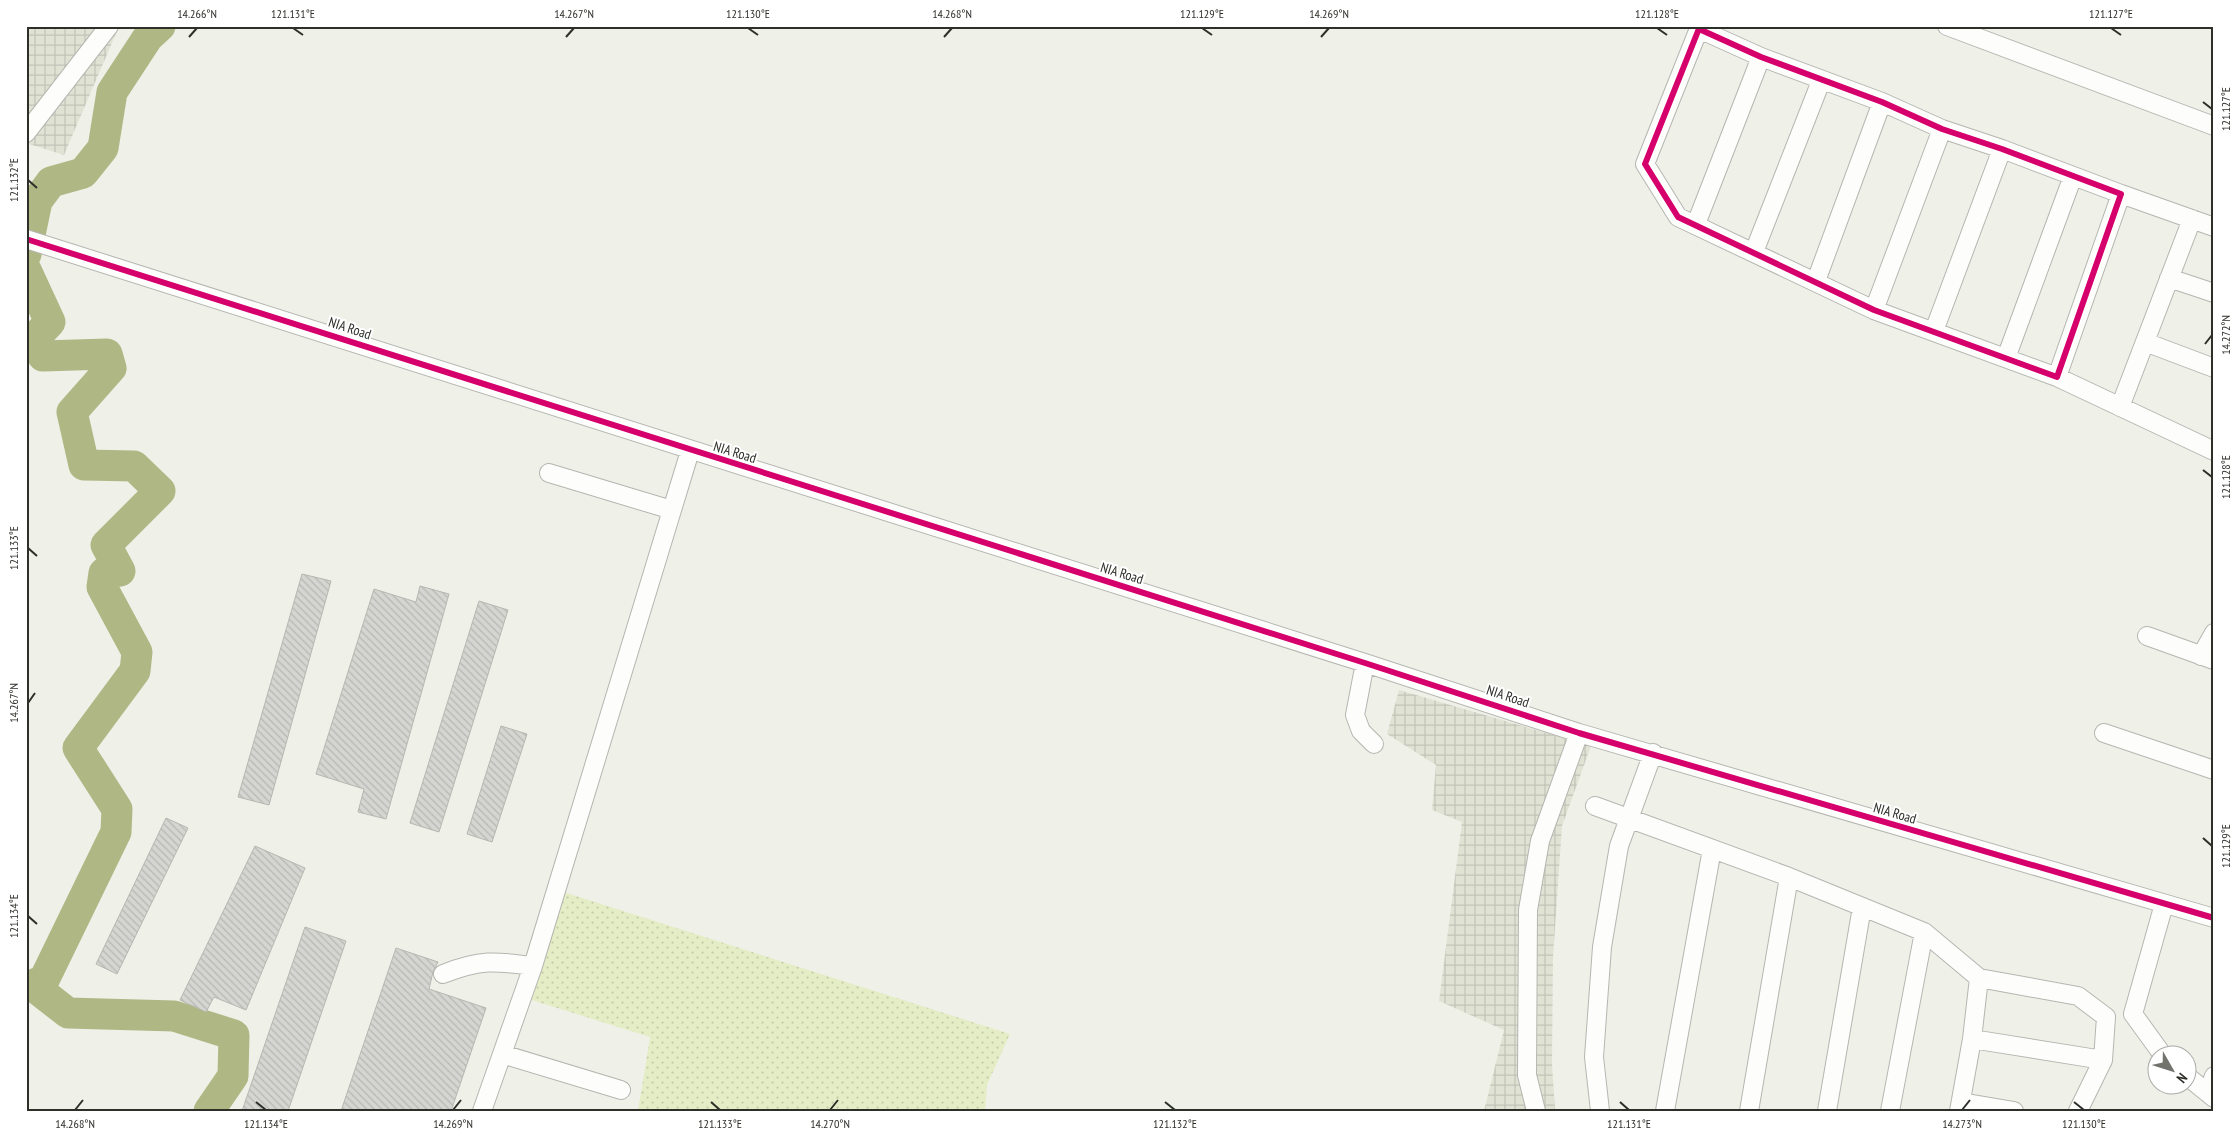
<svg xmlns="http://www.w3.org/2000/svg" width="2240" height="1137" font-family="'PT Sans Narrow',sans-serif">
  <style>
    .industrial { fill: url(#industrial-grid) }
    .green { fill: url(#green-dots) }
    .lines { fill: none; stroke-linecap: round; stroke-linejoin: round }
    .river { stroke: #afb884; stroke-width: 31 }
    .building { fill: url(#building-back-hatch); stroke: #b6b7b0 }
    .minor-casing { stroke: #b5b6b0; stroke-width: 20 }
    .minor { stroke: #fdfdfc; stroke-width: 18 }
    .cycleway-casing { stroke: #fff; stroke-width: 9 }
    .cycleway { stroke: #d6006c; stroke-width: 6 }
    .ticks { fill: none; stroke: #2d2f29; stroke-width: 2 }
    .labels { text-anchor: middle; stroke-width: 4; stroke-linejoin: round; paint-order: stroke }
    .street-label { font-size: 14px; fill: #2d2f29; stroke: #fff }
    .neatline { fill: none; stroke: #2d2f29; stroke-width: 2 }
    .ticks-label { font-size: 12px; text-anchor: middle; fill: #2d2f29 }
  </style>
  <defs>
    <pattern id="industrial-grid" width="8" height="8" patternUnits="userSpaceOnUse" patternTransform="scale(1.25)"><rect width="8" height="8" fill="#e0e3d4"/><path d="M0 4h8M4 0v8" fill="none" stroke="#c0c3b6"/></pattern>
    <pattern id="green-dots" width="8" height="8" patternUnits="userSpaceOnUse" patternTransform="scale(1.25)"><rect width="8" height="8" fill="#e5edc6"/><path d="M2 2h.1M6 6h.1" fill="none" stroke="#c5ccaa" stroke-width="1.8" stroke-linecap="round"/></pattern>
    <pattern id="building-back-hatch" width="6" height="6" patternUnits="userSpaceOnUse" patternTransform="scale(1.25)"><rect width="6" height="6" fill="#d5d6d1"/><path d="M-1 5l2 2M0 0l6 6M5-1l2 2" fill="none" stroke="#b7b8b3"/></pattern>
  </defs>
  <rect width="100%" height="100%" fill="#eff0e8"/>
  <path class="industrial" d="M26,26h98l-7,5 -53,124 -38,-12z
    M1399,690l192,56 -29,80 -9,131 -1,107 3,47h-71l20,-81 -65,-29 23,-179 -30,-12 4,-45 -49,-31z"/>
  <path class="green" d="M554,889l456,145 -23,51 -2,26h-347l12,-74 -131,-41z"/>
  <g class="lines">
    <path class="river" d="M26,254l11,-53 14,-19 32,-9 20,-25 9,-56 36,-55 12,-11
      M26,270l24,52 -18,19 11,15 64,-2 4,14 -39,44 12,53 50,1 26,25 -54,54 14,26 -16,2 -2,14 35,65 -2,19 -57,77 39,61 -1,23 -72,148 -12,5 36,28 106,3 60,19 -1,41 -24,35"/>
  </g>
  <path class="building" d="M302,574l29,7 -62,224 -31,-8z
    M420,586l29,8 -63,225 -28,-7 6,-23 -48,-15 58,-185 42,13z
    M479,601l29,9 -69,222 -29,-9z
    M501,726l26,8 -35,108 -25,-8z
    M166,818l22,10 -71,146 -21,-10z
    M255,846l50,22 -59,142 -32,-13 -8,15 -26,-12z
    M305,927l41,14 -58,170h-46z
    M396,948l42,14 -5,10 -4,17 57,19 -35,103h-110z"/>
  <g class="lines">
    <defs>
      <path id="minor" d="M1947,26l267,100
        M1699,29l62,28 121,45 60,27 60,20 119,45 -64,183 -183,-67 -196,-93 -33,-53 55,-138
        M26,133l83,-107
        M2121,194l93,33
        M1696,224l65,-167
        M26,239l1339,424 214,70 635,185
        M1754,252l67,-171
        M2169,278l45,15
        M1816,281l66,-179
        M1874,310l68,-181
        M1934,331l68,-182
        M2145,342l69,26
        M2006,358l67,-182
        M2057,377l157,74
        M2120,407l72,-188
        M549,473l123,37
        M2147,636l67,24
        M2201,656l13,-23
        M1365,663l-10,52 6,16 13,13
        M2104,733l110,37
        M1595,806l194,71 135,55 55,46 99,18 28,21 -3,43 -25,51
        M443,974c38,-15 52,-13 90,-8
        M1972,1039l131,21
        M502,1054l119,36
        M2162,1054l-29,-40 31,-110
        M2188,1077l26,21
        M2208,1093l6,-17
        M1961,1102l53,9
        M482,1111l51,-145 157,-515
        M1536,1111l-9,-36 1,-165 12,-69 39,-108
        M1600,1111l-6,-54 8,-110 17,-101 34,-93
        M1665,1111l47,-262
        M1749,1111l40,-234
        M1827,1111l35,-204
        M1890,1111l34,-179
        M1959,1111l13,-72 7,-61"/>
    </defs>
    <use href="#minor" class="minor-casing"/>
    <use href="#minor" class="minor"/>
    <defs>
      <path id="cycleway" d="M1699,29l62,28 121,45 60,27 60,20 119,45 -64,183 -183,-67 -196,-93 -33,-53 55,-138
        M26,239l1339,424 214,70 635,185"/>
    </defs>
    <use href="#cycleway" class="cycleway-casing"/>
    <use href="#cycleway" class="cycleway"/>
  </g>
  <path class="ticks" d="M293,28l10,7M748,28l10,7M1202,28l10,7M1657,28l10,7M2111,28l10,7M189,37l8,-9M566,37l8,-9M944,37l8,-9M1321,37l8,-9M2203,102l9,7M28,180l9,8M2205,344l7,-9M2203,470l9,7M28,548l9,8M28,703l7,-10M2203,838l9,8M28,916l9,8M256,1102l10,8M711,1102l9,8M1165,1102l10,8M1620,1102l9,8M2074,1102l10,8M75,1110l8,-10M453,1110l8,-10M830,1110l8,-10M1962,1110l8,-10"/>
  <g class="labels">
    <g class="street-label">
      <text transform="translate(350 328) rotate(18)" y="5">NIA Road</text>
      <text transform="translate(735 452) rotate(17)" y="5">NIA Road</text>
      <text transform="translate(1122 573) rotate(17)" y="5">NIA Road</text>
      <text transform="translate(1508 696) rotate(18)" y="5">NIA Road</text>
      <text transform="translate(1895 813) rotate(16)" y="5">NIA Road</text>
    </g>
  </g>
  <rect width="2240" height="1137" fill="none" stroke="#ffffff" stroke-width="55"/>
  <g transform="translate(2172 1070) rotate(129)"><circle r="24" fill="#ffffff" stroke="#abaca9"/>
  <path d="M0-4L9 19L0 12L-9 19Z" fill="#71736c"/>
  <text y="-8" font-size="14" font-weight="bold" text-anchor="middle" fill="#2d2f29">N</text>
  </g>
  <rect x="28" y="28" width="2184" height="1082" class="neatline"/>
  <g class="ticks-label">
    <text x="197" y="18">14.266°N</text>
    <text x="293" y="18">121.131°E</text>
    <text x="574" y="18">14.267°N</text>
    <text x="748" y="18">121.130°E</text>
    <text x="952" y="18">14.268°N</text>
    <text x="1202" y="18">121.129°E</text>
    <text x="1329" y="18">14.269°N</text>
    <text x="1657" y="18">121.128°E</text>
    <text x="2111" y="18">121.127°E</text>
    <text transform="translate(2226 109) rotate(-90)" y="4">121.127°E</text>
    <text transform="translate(14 180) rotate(-90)" y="4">121.132°E</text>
    <text transform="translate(2226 335) rotate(-90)" y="4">14.272°N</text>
    <text transform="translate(2226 477) rotate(-90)" y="4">121.128°E</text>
    <text transform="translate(14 548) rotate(-90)" y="4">121.133°E</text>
    <text transform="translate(14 703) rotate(-90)" y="4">14.267°N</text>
    <text transform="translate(2226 846) rotate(-90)" y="4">121.129°E</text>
    <text transform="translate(14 916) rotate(-90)" y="4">121.134°E</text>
    <text x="75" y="1128">14.268°N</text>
    <text x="266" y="1128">121.134°E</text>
    <text x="453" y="1128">14.269°N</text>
    <text x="720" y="1128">121.133°E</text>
    <text x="830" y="1128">14.270°N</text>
    <text x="1175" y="1128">121.132°E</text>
    <text x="1629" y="1128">121.131°E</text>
    <text x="1962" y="1128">14.273°N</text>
    <text x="2084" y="1128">121.130°E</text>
  </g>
</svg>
